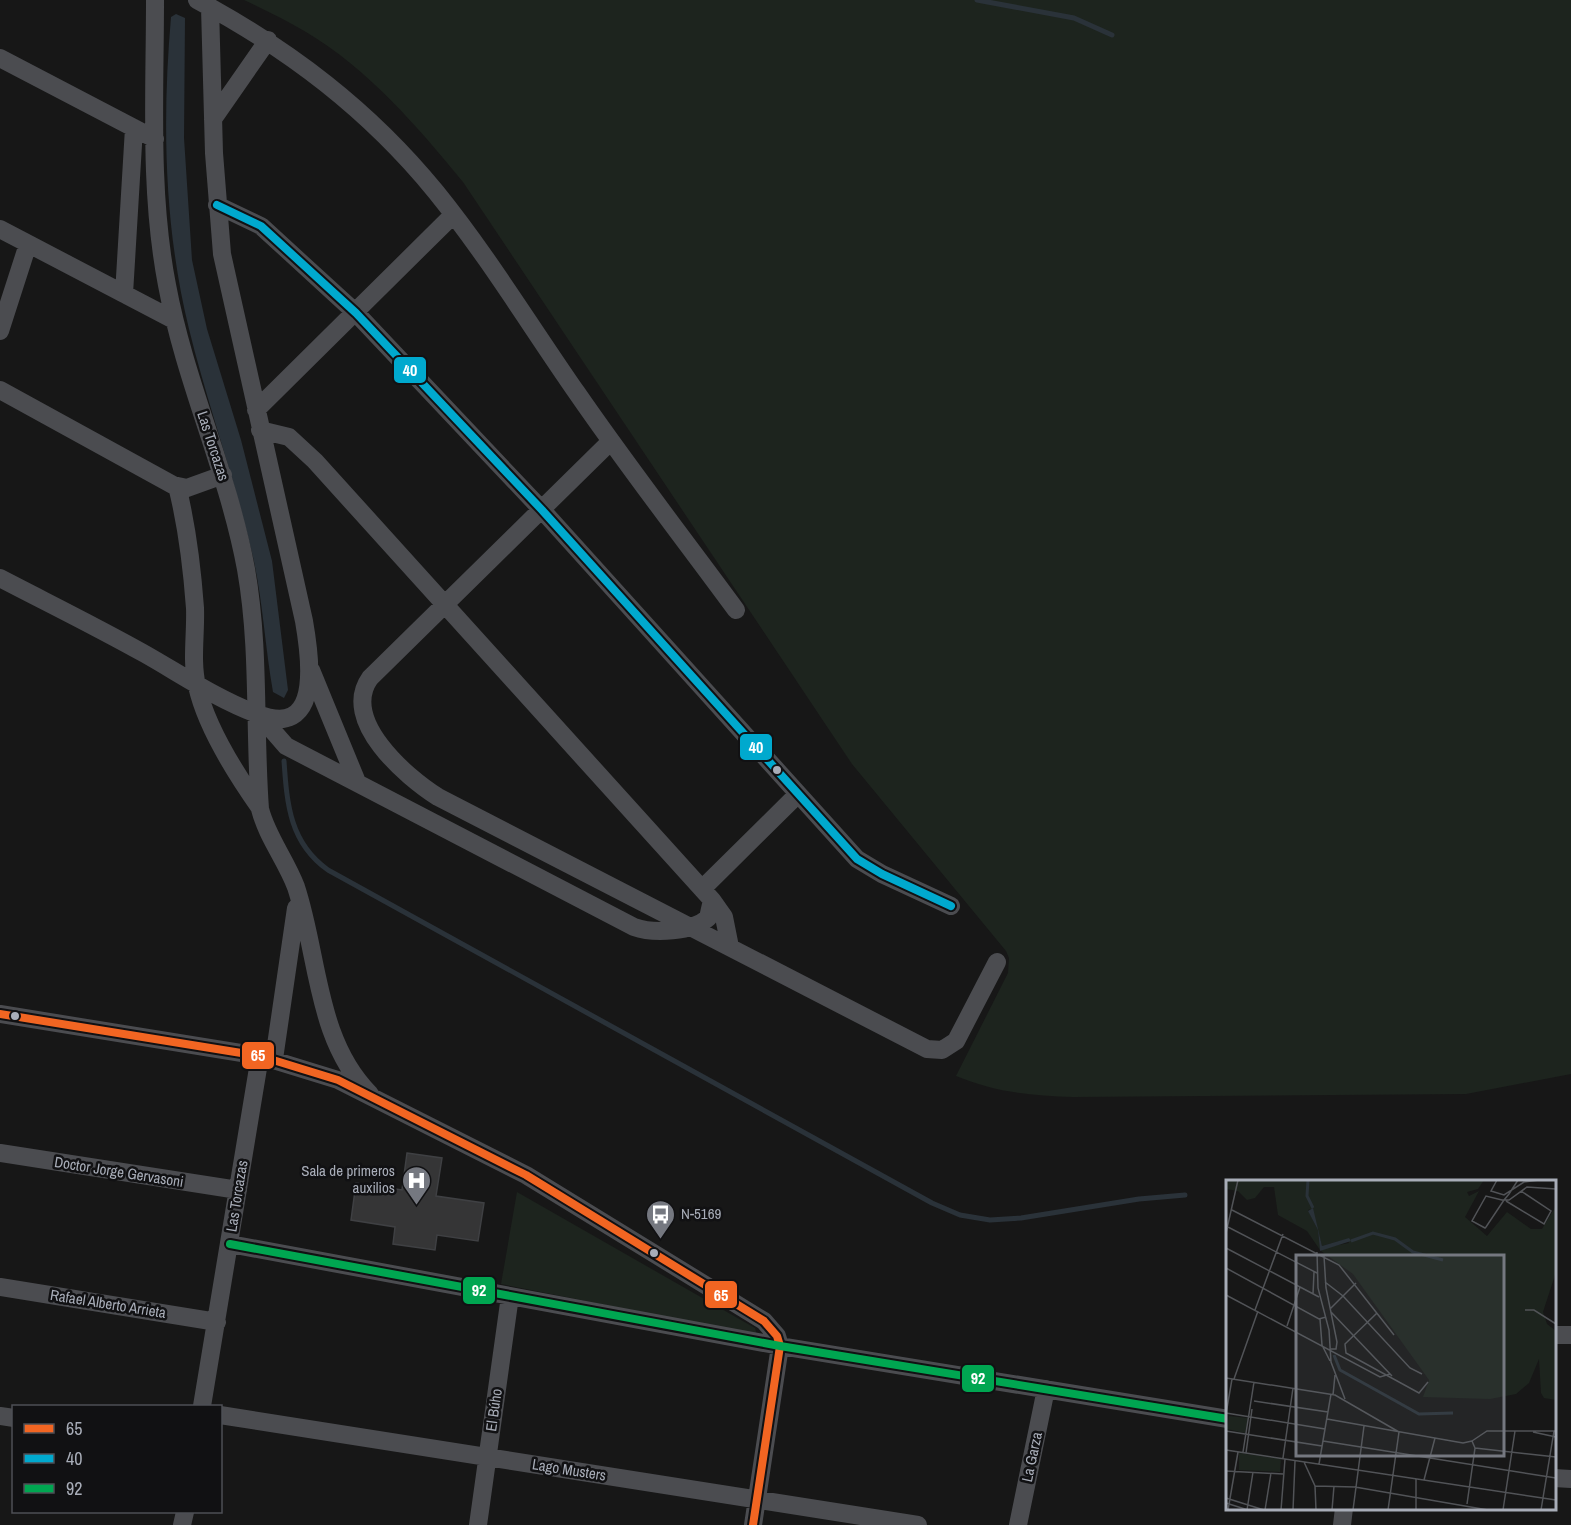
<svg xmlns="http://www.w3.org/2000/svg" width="1571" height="1525" font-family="'Archivo Narrow',sans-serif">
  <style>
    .green { fill: #1d241e }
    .water { fill: #2a3239 }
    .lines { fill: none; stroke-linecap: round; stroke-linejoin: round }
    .stream { stroke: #2a3239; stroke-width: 5 }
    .building { fill: #353536; stroke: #3f4043; stroke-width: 1.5 }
    .minor { stroke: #4b4c50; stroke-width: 18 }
    .bus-1-casing { stroke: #111113; stroke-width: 12 }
    .bus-2-casing { stroke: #111113; stroke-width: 12 }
    .bus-3-casing { stroke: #111113; stroke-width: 12 }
    .bus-1 { stroke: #f26522; stroke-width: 8 }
    .bus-2 { stroke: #00a9ce; stroke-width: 8 }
    .bus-3 { stroke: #00a651; stroke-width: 8 }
    .bus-dot { fill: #a8adb8; stroke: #111113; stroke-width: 2 }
    .labels { text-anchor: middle; stroke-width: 5; stroke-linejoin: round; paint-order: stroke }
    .street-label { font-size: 15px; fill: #a8adb8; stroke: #111113 }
    .poi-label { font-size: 15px; fill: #a8adb8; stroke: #111113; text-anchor: end }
    .inset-river { fill: none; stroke: #2a3239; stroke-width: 3 }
    .inset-road { fill: none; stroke: #515357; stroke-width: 1.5 }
    .view { fill: #757880; fill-opacity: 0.15; stroke: #757880; stroke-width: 3 }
    .inset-edge { fill: none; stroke: #a8adb8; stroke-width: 3 }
    .line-badge { stroke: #111113; stroke-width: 2 }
    .badge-label { font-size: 16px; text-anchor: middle; font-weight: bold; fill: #fff }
  </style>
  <rect width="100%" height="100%" fill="#171717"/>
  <path class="green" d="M244,0h1327v1074l-105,20 -393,3c-42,-1 -78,-5 -117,-21l52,-103 1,-15 -3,-7 -154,-187 -389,-582c-45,-55 -95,-113 -157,-150 -20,-12 -41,-22 -62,-32z
    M517,1192l238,136 2,7 -256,-51z"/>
  <path class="water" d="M176,14l9,4 -1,120 8,122 15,69 34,111 31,121 16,129 -4,8 -11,-6c-8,-45 -10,-90 -20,-135 -18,-77 -45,-151 -64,-228 -25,-102 -27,-208 -18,-312z"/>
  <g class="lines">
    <path class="stream" d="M977,0l97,18 38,17
      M284,761c3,44 6,82 44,109l604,333 28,12 30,5 31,-2 118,-19 46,-4"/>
  </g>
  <path class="building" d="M407,1153l35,5 -6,38 48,7 -6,38 -41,-6 -2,15 -42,-6 2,-17 -44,-7 5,-37 46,7z"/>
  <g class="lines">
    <path class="minor" d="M155,0c0,94 -6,192 12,285 18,97 61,187 79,284 14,80 8,159 14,240 7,28 26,51 36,78 23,70 20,153 74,207
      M197,0c93,50 172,110 239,192 51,63 95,135 141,201 51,74 106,145 159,217
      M0,58l155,81
      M213,119l55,-79
      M217,205l44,21 95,87 186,197 315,349 25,15 69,32
      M0,229l174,91
      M124,294l10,-166
      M0,331l28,-87
      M0,390l173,95 14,3 36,-13
      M256,410l197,-195
      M260,430l29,7 26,24 397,439 12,17 6,30
      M611,441l-241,237c-30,42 36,99 68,119l489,252 15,1 14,-9 41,-79
      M177,486c10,40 15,81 18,122 1,26 -4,53 2,78 9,41 39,88 63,122
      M0,578c48,25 97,49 145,76 37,21 72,45 112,60 11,4 24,8 35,2 26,-14 16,-72 12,-95l-82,-367 -8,-101 -4,-146
      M311,670l46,112
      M258,714l28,32 348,181c20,7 58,5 74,-9l4,-18
      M702,889l96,-95
      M0,1014l260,42 78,24 188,95 238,146 13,15 3,10 -27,179
      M274,1059l22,-151
      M0,1153l238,37
      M230,1244l550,102 448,73
      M0,1287l217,35
      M1554,1335h17
      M202,1406l58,-350
      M220,1415l698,110
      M0,1416l14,2
      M1554,1478l17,1
      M182,1525l3,-13
      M478,1525l32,-229
      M1018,1525l28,-136
      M1342,1525l2,-17"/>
    <defs>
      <path id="bus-1" d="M0,1014l260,42 78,24 188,95 238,146 13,15 3,10 -27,179"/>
      <path id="bus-2" d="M217,205l44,21 95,87 186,197 315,349 25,15 69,32"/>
      <path id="bus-3" d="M230,1244l550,102 448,73"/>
    </defs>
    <use href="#bus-1" class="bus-1-casing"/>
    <use href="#bus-2" class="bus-2-casing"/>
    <use href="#bus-3" class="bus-3-casing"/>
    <use href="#bus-1" class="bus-1"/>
    <use href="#bus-2" class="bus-2"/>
    <use href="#bus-3" class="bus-3"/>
  </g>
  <defs>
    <symbol id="hospital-pin" viewBox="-11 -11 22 30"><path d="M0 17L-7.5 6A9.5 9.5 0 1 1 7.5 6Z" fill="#757880" stroke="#111113"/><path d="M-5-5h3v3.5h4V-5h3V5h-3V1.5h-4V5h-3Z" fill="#fff"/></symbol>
    <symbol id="bus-pin" viewBox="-11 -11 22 30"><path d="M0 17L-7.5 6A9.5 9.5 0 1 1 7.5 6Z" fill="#757880" stroke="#111113"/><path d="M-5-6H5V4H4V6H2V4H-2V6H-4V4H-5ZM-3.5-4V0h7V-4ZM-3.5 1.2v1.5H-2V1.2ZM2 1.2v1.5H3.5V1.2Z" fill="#fff"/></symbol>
  </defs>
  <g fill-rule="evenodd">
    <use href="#hospital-pin" x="400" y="1164" width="33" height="45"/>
    <use href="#bus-pin" x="644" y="1198" width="33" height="45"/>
  </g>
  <g class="bus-dot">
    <circle cx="777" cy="770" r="5"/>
    <circle cx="15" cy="1016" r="5"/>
    <circle cx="654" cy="1253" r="5"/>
  </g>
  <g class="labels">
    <g class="street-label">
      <text transform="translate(213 446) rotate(72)" y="5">Las Torcazas</text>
      <text transform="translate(119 1172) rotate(9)" y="5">Doctor Jorge Gervasoni</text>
      <text transform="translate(237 1196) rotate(-81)" y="5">Las Torcazas</text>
      <text transform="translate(108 1304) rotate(9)" y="5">Rafael Alberto Arrieta</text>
      <text transform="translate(494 1410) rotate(-82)" y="5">El Búho</text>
      <text transform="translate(1032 1457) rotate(-78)" y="5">La Garza</text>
      <text transform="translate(569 1470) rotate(9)" y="5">Lago Musters</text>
    </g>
    <g class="poi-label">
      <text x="395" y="1176">Sala de primeros<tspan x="395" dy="17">auxilios</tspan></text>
      <text x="681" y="1219" text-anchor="start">N-5169</text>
    </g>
  </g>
  <g transform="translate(1226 1180)">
    <rect width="330" height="330" fill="#171717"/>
    <path d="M0,0h258l-6,9 -11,3 2,4 10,-5 -14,26 22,19 20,-24 24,17h11l14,-23v66l-13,40 4,12 9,7v69l-12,-2 -3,-5 -2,-34 -10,24 -13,11 -26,5 -67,-2 6,-17 -76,-106 -32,-23 1,-3 27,-5 -2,-4 -25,7 -10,-37 -4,1 10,20 2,20 -13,-19 -29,-16 -4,-28h-10l-9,11 -8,2 -9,-9 -12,-2zM3,236l19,2 -3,15 -18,-4zM13,273l42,6 -1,13 -41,-2z" fill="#1d241e"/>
    <path d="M87,28l9,38 27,-8 2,3 -31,10 -2,-21 -10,-19z" fill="#2a3239"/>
    <path class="inset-river" d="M82,0l-1,16 6,12M125,61l22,-8 22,6 18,13 30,8M108,175l6,15 79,44 34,-1"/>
    <path class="inset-road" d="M271,0l-6,11 13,4 20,-13 15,-2M292,0l-9,14 -5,6 -18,27 -1,1 -13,-7 14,-25 16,4h7l18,-13 29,2M280,21l38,23 7,-13 -30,-20M6,30l107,55 55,70M0,46l91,47M0,53l12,-53M0,68l93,49M91,72l1,36 11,42 2,32 14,37M98,76l2,32 11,54 -1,7h-5M0,88l93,51 7,-2M99,102l18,14 67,72 12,6M87,114l1,-22M0,115l154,82 10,-3M104,129l26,-26M29,130l28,-76M299,130h9l22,14M105,132l61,64M151,133l-32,31 1,9 73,40 9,-11M94,139l2,26 8,16M61,146l13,-39M0,198l109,17 64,37M8,199l24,-68M107,215l2,-20M28,221l74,11M0,233l99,16M0,234l6,-35M101,239l136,24 9,-2M0,251l96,15M307,252l23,5M97,261l233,37M246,261l15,-10h69M249,268l81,9M0,270l330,50M17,272l11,-70M20,273l6,-44M57,278l10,-70M78,282l11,24 1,24M93,284l12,-70M0,291l57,3M190,299v31M198,300l11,-42M89,306l40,1 133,23M0,318l38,12M0,323l22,7M241,324l8,-56 -3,-7M2,330l10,-58M21,330l6,-38M39,330l6,-37M55,330l4,-51M67,330l2,-49M106,330l2,-24M127,330l11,-84M162,330l11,-78M277,330l12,-79M315,330l13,-79"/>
    <path class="view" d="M70,75h208v201h-208z"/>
    <rect width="330" height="330" class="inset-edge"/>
  </g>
  <g class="line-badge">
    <rect x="393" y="356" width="34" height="28" rx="6" fill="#00a9ce"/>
    <rect x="739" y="733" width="34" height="28" rx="6" fill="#00a9ce"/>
    <rect x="241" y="1041" width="34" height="29" rx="6" fill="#f26522"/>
    <rect x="462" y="1276" width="34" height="29" rx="6" fill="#00a651"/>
    <rect x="704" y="1280" width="34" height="29" rx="6" fill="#f26522"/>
    <rect x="961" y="1364" width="34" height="29" rx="6" fill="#00a651"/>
  </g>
  <g class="badge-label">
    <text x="410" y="376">40</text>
    <text x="756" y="753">40</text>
    <text x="258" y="1061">65</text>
    <text x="479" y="1296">92</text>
    <text x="721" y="1301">65</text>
    <text x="978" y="1384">92</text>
  </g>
  <rect x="12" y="1405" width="210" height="108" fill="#111113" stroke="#4d4f55" stroke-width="1.5"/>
  <rect x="24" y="1424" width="30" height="9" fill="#f26522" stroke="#4d4f55" stroke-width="1.5"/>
  <text x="66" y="1435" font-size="18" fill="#a8adb8">65</text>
  <rect x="24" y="1454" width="30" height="9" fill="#00a9ce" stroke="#4d4f55" stroke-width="1.5"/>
  <text x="66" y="1465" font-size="18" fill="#a8adb8">40</text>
  <rect x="24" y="1484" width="30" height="9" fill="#00a651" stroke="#4d4f55" stroke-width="1.5"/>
  <text x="66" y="1495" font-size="18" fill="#a8adb8">92</text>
</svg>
